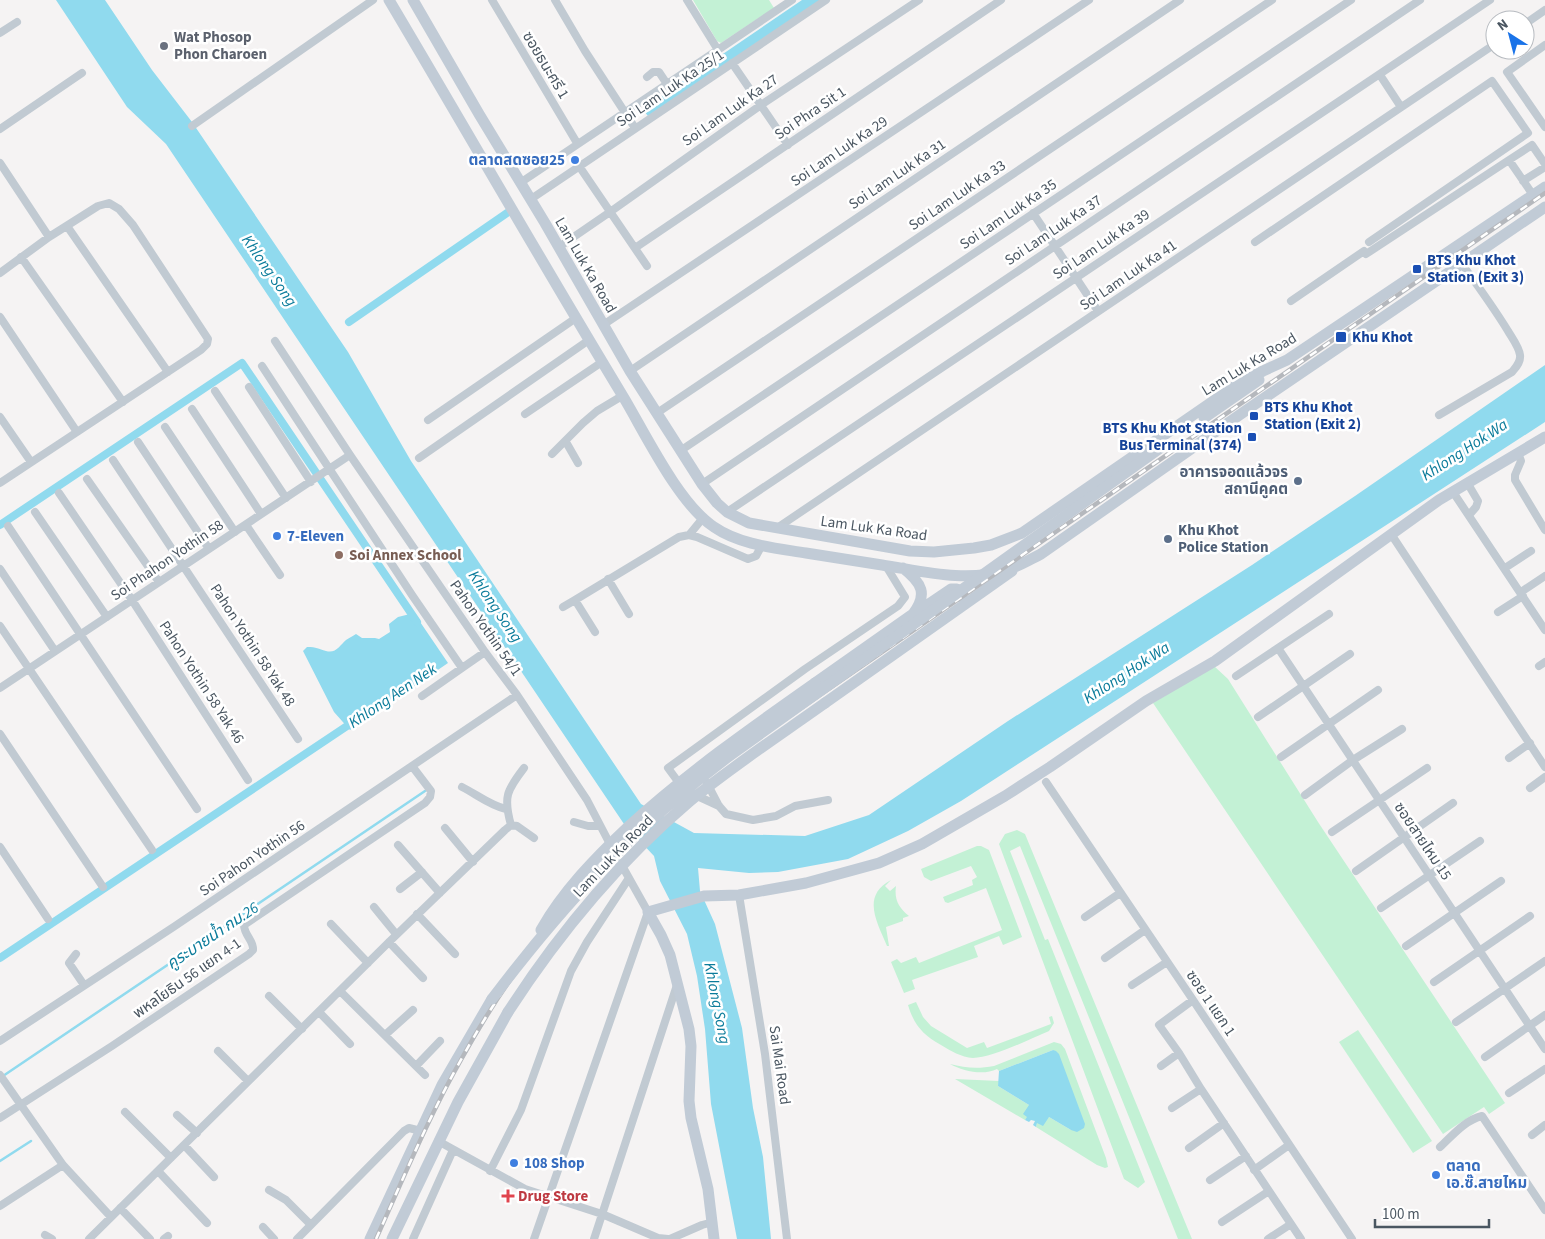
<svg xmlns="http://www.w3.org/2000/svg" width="1545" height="1239" font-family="'Source Sans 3','Noto Sans Thai',sans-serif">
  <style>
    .green { fill: #c3f1d5 }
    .water { fill: #90daee }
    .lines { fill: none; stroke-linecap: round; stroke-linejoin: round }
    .stream { stroke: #90daee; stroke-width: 2.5 }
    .canal { stroke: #90daee; stroke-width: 8 }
    .street { stroke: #c1cad2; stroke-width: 8 }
    .secondary { stroke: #c1cbd6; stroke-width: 11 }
    .rail-casing { stroke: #b5b8bd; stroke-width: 4.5 }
    .rail { stroke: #fff; stroke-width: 2.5; stroke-dasharray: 8; stroke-linecap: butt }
    .secondary-bridge { stroke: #c1cbd6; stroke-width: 11 }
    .worship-dot { fill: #6b7280; stroke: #fff; stroke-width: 2 }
    .shop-dot { fill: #3f7fe0; stroke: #fff; stroke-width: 2 }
    .transit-dot { fill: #1a4fb4; stroke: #fff; stroke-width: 2 }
    .service-dot { fill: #5c6f8a; stroke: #fff; stroke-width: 2 }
    .education-dot { fill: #8d6e63; stroke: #fff; stroke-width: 2 }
    .health-dot { fill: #e0444e; stroke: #fff; stroke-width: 2 }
    .labels { text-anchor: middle; stroke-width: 5; stroke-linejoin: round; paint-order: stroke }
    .worship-label { font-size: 15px; font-weight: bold; fill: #5b616d; stroke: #fff; text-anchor: start }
    .street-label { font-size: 15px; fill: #4a5661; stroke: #fff }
    .shop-label { font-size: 15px; font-weight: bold; fill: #366cbe; stroke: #fff; text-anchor: start }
    .transit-label { font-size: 15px; font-weight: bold; fill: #164399; stroke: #fff; text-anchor: start }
    .service-label { font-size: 15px; font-weight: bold; fill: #4e5e75; stroke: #fff; text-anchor: end }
    .education-label { font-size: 15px; font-weight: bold; fill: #785e54; stroke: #fff; text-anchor: start }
    .health-label { font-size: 15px; font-weight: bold; fill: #be3a42; stroke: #fff; text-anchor: start }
    .water-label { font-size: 16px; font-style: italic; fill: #0c7c9b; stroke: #fff }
  </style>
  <rect width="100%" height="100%" fill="#f5f3f3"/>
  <path class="green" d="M693,0h76l5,8 -53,35 -4,-2z
    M1214,666l14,13 90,143 187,281 -16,11 -5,-7 -41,27 -290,-431z
    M1017,830l8,4 167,405h-14l-158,-393 -10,5 35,89 3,-1 97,243 -7,6 -14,-9 -125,-335 6,-10z
    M977,846h4l8,4 33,87 -19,8 -4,-9 -25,10 4,11 -66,23 3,9 -11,4 -13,-31 6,-3 4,4 15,-6 3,6 83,-33 -16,-42 -38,15 -3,-1 -2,-5 30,-12 -1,-5 5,-3 -6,-11 -40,15 -7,-4 -3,-8z
    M891,880l-6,6 5,5 6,-5c-2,14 3,22 13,30l-6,2v3l-17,6 3,19h-2c-10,-24 -26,-50 4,-66z
    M916,1002l7,15 8,9 36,22 17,-6 3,6 64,-24 -2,-7 3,-1 2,7 -5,8c-19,8 -57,27 -76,27 -12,-1 -22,-7 -32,-13 -18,-10 -27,-20 -33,-40z
    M1358,1030l74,111 -19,12 -74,-111z
    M1054,1042l7,2 4,5 41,109 2,9 -3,1 -8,-3 -61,-38 1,-4 12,-6 22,13 -18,-80 -54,21 -2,-2c-14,7 -34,2 -47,-5 15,4 28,5 44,2z
    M955,1079l44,2 -1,5 31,19 -1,12 -3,3z"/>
  <path class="water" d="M56,0h49l47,70 40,52 156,230 63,109 230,343 53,29 111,3 64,-21 139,-94 244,-156 103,-69 190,-131v57l-584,379 -53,30 -60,28 -70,13 -29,1 -51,-5 2,23 15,33 27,104 11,80 10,49 8,82h-34l-26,-135 -6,-75 -8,-53 -10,-42 -27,-53 -6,-25 -30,-32 -458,-680 -39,-37z
    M802,0h19l-173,116 -6,-7z
    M414,613l34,50 -98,67 -16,-18 -31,-61 4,-4c10,0 11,2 19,4 10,3 14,-6 20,-11 3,-2 7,-4 10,-6l6,4h13l4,1 11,-7 -1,-8 9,-7z
    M1053,1050l3,1 3,3 26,70 -1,4 -7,4 -6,-2 -22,-13 -6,9 -6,-3 -1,4 -3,-2 2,-4 -4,-1 -2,2 -4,-2 2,-3 -4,-3 6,-9 -31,-19 1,-15z"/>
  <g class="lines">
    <path class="stream" d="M3,1076l422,-285
      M0,1161l31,-20"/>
    <path class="canal" d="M349,322l158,-109
      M0,525l242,-162 175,259
      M0,958l353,-236"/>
    <path class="street" d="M492,0l85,143
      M555,0l30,51 50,77
      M687,0l31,50
      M1525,24l20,-14
      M0,33l17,-11
      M1545,45l-38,27 38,55
      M732,63l56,82
      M1380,75l21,32
      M647,77l6,-5h6l8,12
      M192,126l181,-126
      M0,129l82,-56
      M0,163l49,74
      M579,166l68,100
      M1523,181l22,-14
      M520,183l272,-183
      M1533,195l-24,-35 23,-15 13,19
      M531,199l295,-199
      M1033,213l65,98
      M67,226l101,146
      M1255,242l237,-161 36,52 -159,109
      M559,247l51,-35 151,-107 158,-105
      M635,248l366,-248
      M21,257l102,145
      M0,273l49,-36 49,-31 11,-3 10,6 14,16 75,114 -1,5 -6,6 -201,133
      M1291,301l73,-50 2,3 143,-94
      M0,317l77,115
      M603,325l486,-325
      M275,341l75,114 135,197 32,43 70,105 25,48
      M262,366l150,229 50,73 23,-16
      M630,371l550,-371
      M249,387l62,95
      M215,391l71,107
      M192,409l69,105
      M657,413l615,-413
      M525,414l77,-52
      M1439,415l73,-43c4,-5 9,-10 8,-17 -1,-8 -8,-17 -12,-24 -14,-23 -30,-45 -46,-67
      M0,417l31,45
      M428,420l148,-102
      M165,427l70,105
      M138,442l71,107
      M566,442l12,21
      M680,451l671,-451
      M1518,453l3,8 -6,14v5l30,50
      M552,454l31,-31 14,-12 25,-15
      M419,458l170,-118
      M113,460l185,279
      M87,479l72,103
      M702,484l718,-484
      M1468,484l10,17 -2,6 -7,8
      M1453,492l92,138
      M59,493l73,107 116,180
      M35,512l72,105
      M727,512l763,-512
      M246,525l34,50
      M8,526l189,283
      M777,528l718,-484
      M1391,534l154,233
      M689,535l14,-17
      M1505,568l26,-17
      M0,569l55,82
      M608,579l21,35
      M1521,592l24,-16
      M563,607l12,-7
      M1498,612l25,-16
      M0,626l152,224
      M595,632l-20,-32 104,-63 10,-2 8,2 51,22 8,-3 6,-11
      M1278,648l267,401
      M1539,666l6,-4
      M1236,676l93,-62
      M0,688l350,-233
      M422,696l40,-28
      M1258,717l92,-63
      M0,734l103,153
      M1281,757l97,-67
      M1509,758l21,-15
      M1046,782l147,218 159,239
      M707,783l12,23 7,8 27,6 23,-4 19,-10 33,-6
      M462,787c14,7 29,19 44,22
      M682,787l-14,-19 137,-99 93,-63 7,-9 -19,-31
      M1530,788l15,-11
      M693,794l26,12
      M1305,795l48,-35 49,-31
      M574,822l14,4h12
      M511,825c-8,-28 -4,-35 13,-57
      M445,828l28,34
      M1332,832l95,-64
      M398,845l42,48
      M0,847l48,72
      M1356,871l97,-68
      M400,889l22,-17
      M739,895l26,159 22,185
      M374,907l22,27
      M1381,908l99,-67
      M417,914l38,40
      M1085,917l35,-24
      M331,924l37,39
      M389,942l34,36
      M1406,946l95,-65
      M76,954l-7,9 15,22
      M1105,958l40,-28
      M1434,982l96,-66
      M1132,985l35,-23
      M340,991l85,84
      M269,996l33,33
      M1193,1000l-34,25 20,28 22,36 100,150
      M319,1012l31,32
      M1456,1022l89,-61
      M385,1035l28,-25
      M0,1041l175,-115 342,-231
      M218,1051l30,30
      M1485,1057l60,-42
      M416,1066l24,-25
      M1161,1066l18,-13
      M0,1075l63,90 48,52
      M1509,1093l36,-24
      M1172,1108l29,-19
      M125,1112l46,46
      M177,1115l20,18
      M0,1118l112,-72 137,-92 4,-4c1,-9 -9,-15 -9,-25l181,-122 5,-6 1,-6 -19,-25
      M1532,1135l13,-10
      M438,1141l87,48 77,25 56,24 10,1
      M184,1145l30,32
      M1440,1147c12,-11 25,-27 42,-31l63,94
      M1189,1148l35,-25
      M1254,1170l35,-25
      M158,1171l49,52
      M490,1171l31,-61 50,-139 16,-29 42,-64
      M1210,1180l36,-24
      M269,1190l17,10 25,25
      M0,1206l63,-41
      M120,1208l30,31
      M1222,1222l47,-31
      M263,1227l11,12
      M45,1235l7,4
      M89,1239l300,-297 116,-112 6,-5 6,1 17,12
      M164,1239l4,-3
      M297,1239l107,-108 5,-3 12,3
      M413,1239l40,-89
      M534,1239l114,-327 -28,-50
      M594,1239l83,-254
      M670,1239l32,-14 11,-3
      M1268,1239l23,-15"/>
    <path class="secondary" d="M389,0c79,133 155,266 235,398 22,37 55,106 90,129 26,18 62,21 92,26 25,4 51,8 76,12 40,6 84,18 124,5 12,-3 23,-10 35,-16l207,-145 297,-202
      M413,0l66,114 66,109 85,148 72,113 15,19 10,9 22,11 161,28 24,1 40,-4 17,-3 31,-12 216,-149 25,-13 24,-11 258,-173
      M1204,418l55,-38
      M917,612l34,-23h6l6,10
      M815,683l98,-69c15,-20 9,-31 -10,-46
      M825,703l187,-132
      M370,1239l72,-154 50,-86
      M392,1239l66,-137 50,-90
      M714,1239l-6,-50 -17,-71 -2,-17 2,-55 -2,-17 -19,-74 -9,-20 -13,-23 56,-16 35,-1 67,-12 73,-20 43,-19 83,-48 45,-29 96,-66 69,-40 224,-161 106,-63"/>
    <defs>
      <path id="rail" d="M376,1239c27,-60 53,-123 86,-181 51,-93 120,-178 201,-248 37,-32 77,-60 118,-88l764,-529"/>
    </defs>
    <use href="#rail" class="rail-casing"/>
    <use href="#rail" class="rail"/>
    <path class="secondary-bridge" d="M541,930c22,-39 55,-73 88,-104 58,-53 122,-98 186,-143
      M492,999c71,-94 145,-175 240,-245l431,-308
      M508,1012c51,-79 110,-150 182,-211 43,-35 90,-66 135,-98"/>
  </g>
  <circle class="worship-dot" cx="164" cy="46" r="5"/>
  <g class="shop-dot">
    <circle cx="575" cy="160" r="5"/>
    <circle cx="277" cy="536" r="5"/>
    <circle cx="514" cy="1163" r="5"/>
    <circle cx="1436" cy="1175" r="5"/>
  </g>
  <g class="transit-dot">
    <rect x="1412" y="264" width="10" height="10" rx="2.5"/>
    <rect x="1335" y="331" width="12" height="12" rx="2.5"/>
    <rect x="1249" y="411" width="10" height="10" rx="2.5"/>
    <rect x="1247" y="432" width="10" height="10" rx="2.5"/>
  </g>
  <g class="service-dot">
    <circle cx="1298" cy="481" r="5"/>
    <circle cx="1168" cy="539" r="5"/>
  </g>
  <circle class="education-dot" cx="339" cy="555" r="5"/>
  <path class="health-dot" d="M505.5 1188.5h5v5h5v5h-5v5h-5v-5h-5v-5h5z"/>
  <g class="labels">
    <g class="worship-label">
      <text x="174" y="42">Wat Phosop<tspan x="174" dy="17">Phon Charoen</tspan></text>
    </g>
    <g class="street-label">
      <text transform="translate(546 65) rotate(59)" y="5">ซอยธนะศรี 1</text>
      <text transform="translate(670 88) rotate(-34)" y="5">Soi Lam Luk Ka 25/1</text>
      <text transform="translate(730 110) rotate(-35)" y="5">Soi Lam Luk Ka 27</text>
      <text transform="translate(810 113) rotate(-34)" y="5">Soi Phra Sit 1</text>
      <text transform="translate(839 151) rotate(-34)" y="5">Soi Lam Luk Ka 29</text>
      <text transform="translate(897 174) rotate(-34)" y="5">Soi Lam Luk Ka 31</text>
      <text transform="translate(957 195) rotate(-34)" y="5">Soi Lam Luk Ka 33</text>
      <text transform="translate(1008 214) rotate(-34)" y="5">Soi Lam Luk Ka 35</text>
      <text transform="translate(1053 230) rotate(-34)" y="5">Soi Lam Luk Ka 37</text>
      <text transform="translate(1101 244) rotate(-34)" y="5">Soi Lam Luk Ka 39</text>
      <text transform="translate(586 265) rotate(60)" y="5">Lam Luk Ka Road</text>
      <text transform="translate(1128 275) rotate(-34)" y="5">Soi Lam Luk Ka 41</text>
      <text transform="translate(1249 364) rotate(-31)" y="5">Lam Luk Ka Road</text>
      <text transform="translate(874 528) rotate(8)" y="5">Lam Luk Ka Road</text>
      <text transform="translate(167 560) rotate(-34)" y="5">Soi Phahon Yothin 58</text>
      <text transform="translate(486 628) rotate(55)" y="5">Pahon Yothin 54/1</text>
      <text transform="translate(253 645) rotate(57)" y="5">Pahon Yothin 58 Yak 48</text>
      <text transform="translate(202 682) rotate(57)" y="5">Pahon Yothin 58 Yak 46</text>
      <text transform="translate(1423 841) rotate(56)" y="5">ซอยสายไหม 15</text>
      <text transform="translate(613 856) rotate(-46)" y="5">Lam Luk Ka Road</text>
      <text transform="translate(252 858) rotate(-34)" y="5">Soi Pahon Yothin 56</text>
      <text transform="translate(187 978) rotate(-35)" y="5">พหลโยธิน 56 แยก 4-1</text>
      <text transform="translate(1211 1003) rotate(56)" y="5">ซอย 1 แยก 1</text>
      <text transform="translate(780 1065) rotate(82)" y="5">Sai Mai Road</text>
    </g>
    <g class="shop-label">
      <text x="565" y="165" text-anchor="end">ตลาดสดซอย25</text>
      <text x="287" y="541">7-Eleven</text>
      <text x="524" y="1168">108 Shop</text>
      <text x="1446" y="1171">ตลาด<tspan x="1446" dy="17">เอ.ซ๊.สายไหม</tspan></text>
    </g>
    <g class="transit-label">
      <text x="1427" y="265">BTS Khu Khot<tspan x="1427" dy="17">Station (Exit 3)</tspan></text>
      <text x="1352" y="342">Khu Khot</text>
      <text x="1264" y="412">BTS Khu Khot<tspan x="1264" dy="17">Station (Exit 2)</tspan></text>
      <text x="1242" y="433" text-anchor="end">BTS Khu Khot Station<tspan x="1242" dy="17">Bus Terminal (374)</tspan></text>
    </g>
    <g class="service-label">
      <text x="1288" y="477">อาคารจอดแล้วจร<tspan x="1288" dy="17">สถานีคูคต</tspan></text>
      <text x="1178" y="535" text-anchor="start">Khu Khot<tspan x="1178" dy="17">Police Station</tspan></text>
    </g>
    <g class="education-label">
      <text x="349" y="560">Soi Annex School</text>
    </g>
    <g class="health-label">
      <text x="518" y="1201">Drug Store</text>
    </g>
    <g class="water-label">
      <text transform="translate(270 270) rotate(55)" y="6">Khlong Song</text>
      <text transform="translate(1464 449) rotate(-33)" y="6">Khlong Hok Wa</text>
      <text transform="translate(496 606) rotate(56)" y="6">Khlong Song</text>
      <text transform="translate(1126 672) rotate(-33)" y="6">Khlong Hok Wa</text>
      <text transform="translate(392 695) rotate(-34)" y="6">Khlong Aen Nek</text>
      <text transform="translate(212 935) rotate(-34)" y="6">คูระบายน้ำ กม.26</text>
      <text transform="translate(718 1003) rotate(79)" y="6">Khlong Song</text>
    </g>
  </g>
  <g transform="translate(1510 35) rotate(324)"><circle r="24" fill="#ffffff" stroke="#b7bbc0"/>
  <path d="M0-4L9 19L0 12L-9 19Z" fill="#1a73e8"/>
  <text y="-8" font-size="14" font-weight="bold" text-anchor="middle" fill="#4a5661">N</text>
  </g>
  <path d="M1375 1219v8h114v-8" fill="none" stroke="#4a5661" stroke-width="2.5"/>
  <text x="1382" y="1219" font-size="15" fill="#4a5661" stroke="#ffffff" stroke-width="4" paint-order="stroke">100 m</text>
</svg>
